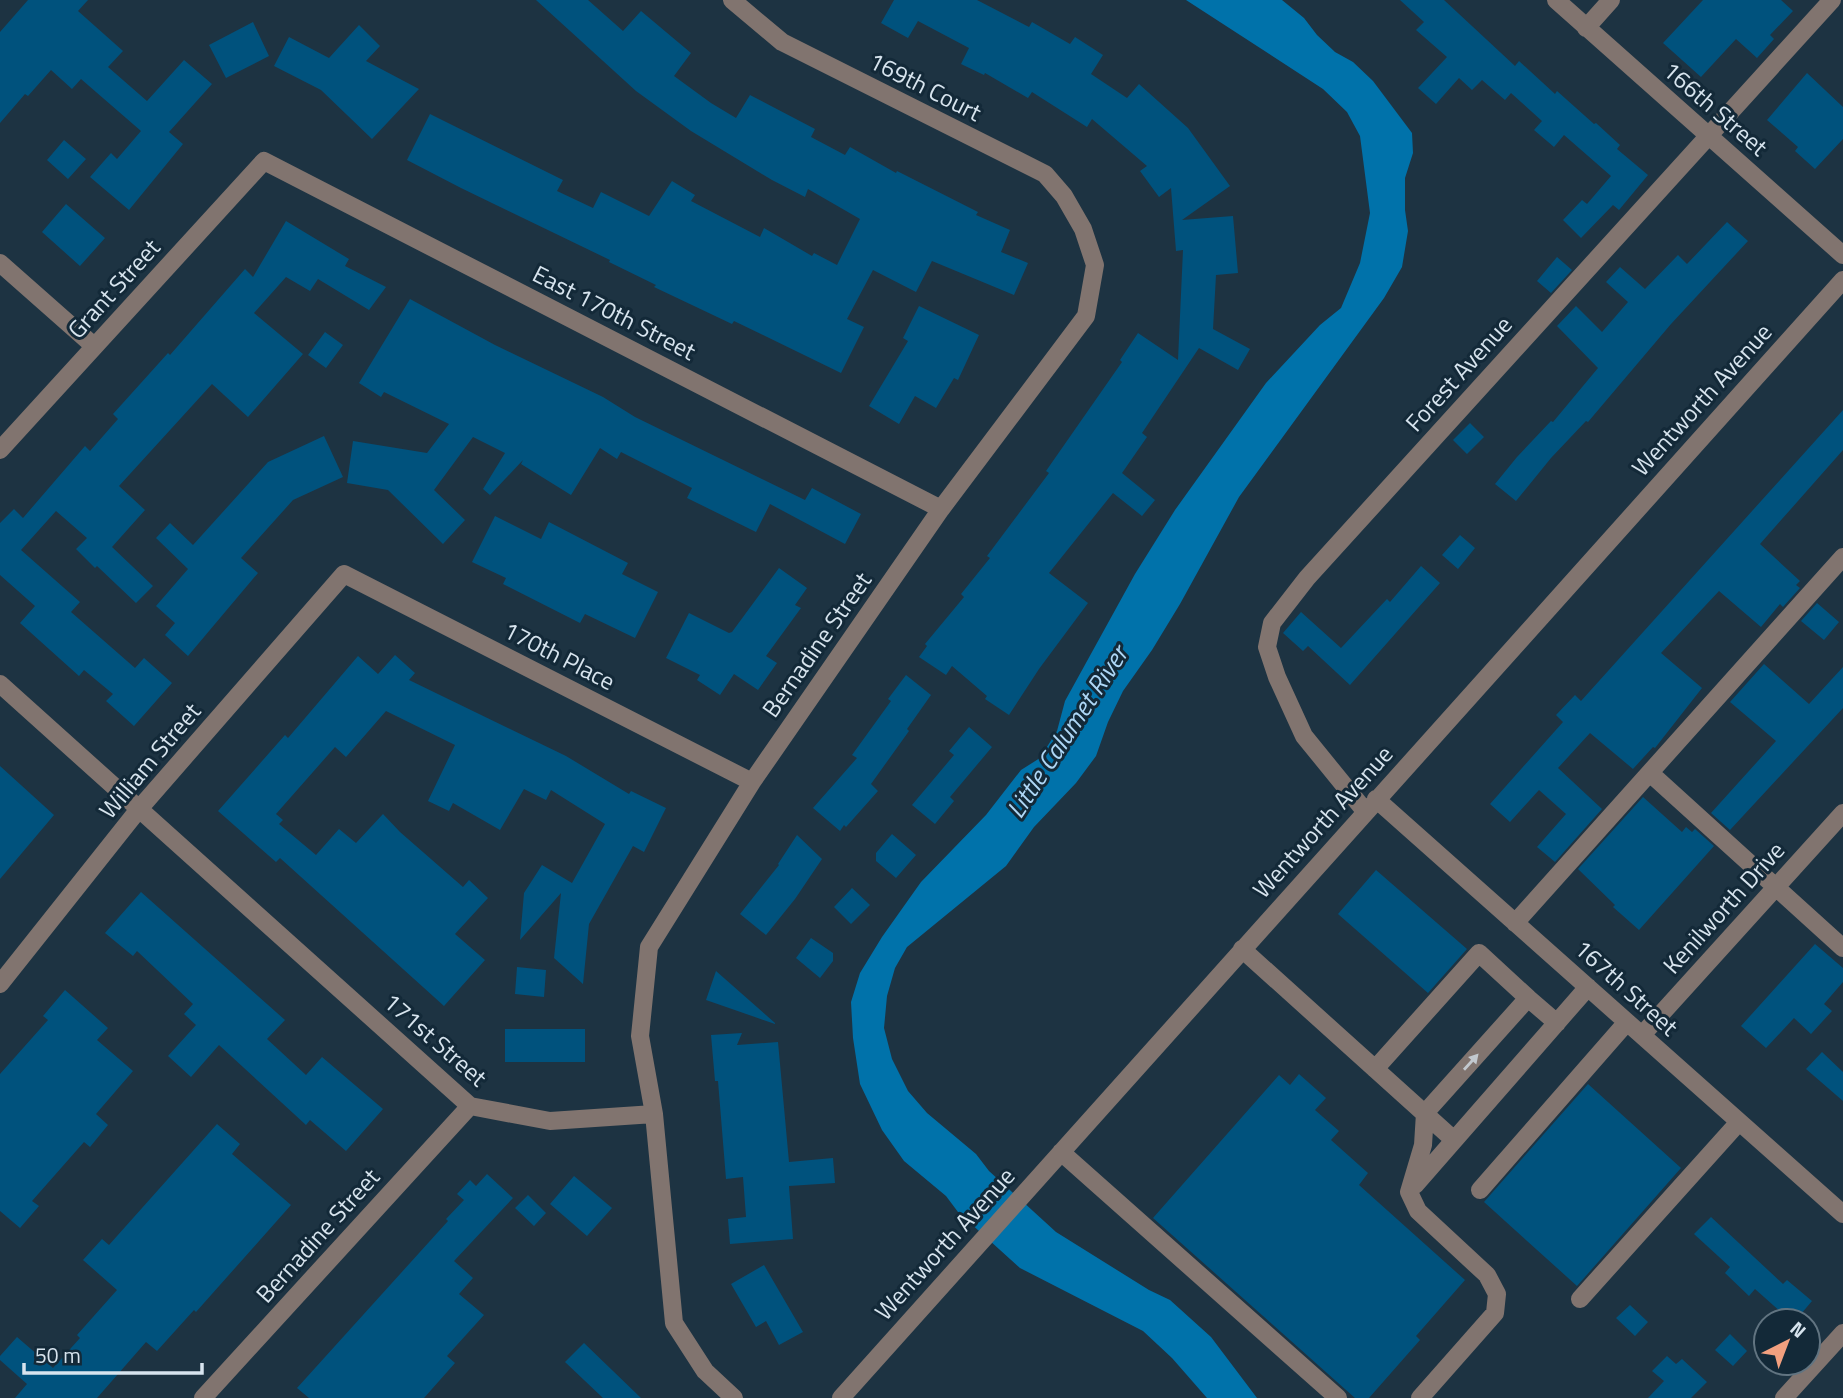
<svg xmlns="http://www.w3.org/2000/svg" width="1843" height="1398" font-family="'Titillium Web',sans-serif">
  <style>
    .water { fill: #0072aa }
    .building { fill: #00527d }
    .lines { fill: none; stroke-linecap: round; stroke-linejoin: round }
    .minor { stroke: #81746f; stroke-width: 18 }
    .oneway { fill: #c2c8ce }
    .labels { text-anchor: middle; stroke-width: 6; stroke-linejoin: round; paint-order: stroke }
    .street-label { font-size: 24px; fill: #d7e4ee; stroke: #132938 }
    .water-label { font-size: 26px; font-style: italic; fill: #aed7f6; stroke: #132938 }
  </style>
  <rect width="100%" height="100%" fill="#1d3342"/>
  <path class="water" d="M1186,0h96l22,18 13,17 18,17 18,10 20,19 39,52 1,20 -8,25v32l3,21 -6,36 -18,31 -145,199 -59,107 -28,46 -29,41 -15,31 -12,34 -20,27 -42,44 -28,39 -99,81 -12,21 -8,28 -3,32 8,31 16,32 19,22 49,41 13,17 67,61 93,58 21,10 41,37 46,61h-50l-35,-40 -29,-27 -123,-63 -62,-56 -12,-16 -42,-35 -22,-31 -22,-46 -7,-46 -2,-36 9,-29 22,-36 39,-55 65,-67 35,-45 19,-12 17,-27 8,-30 70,-127 40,-64 91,-127 54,-58 21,-17 19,-45 10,-50 -10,-77 -13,-24 -24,-23z"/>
  <path class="building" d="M28,0h60l-10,11 45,40 -15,16 39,34 37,-41 28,24 -43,48 14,12 -54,66 -39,-33 21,-24 6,6 24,-28 -60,-52 -9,10 -21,-19 -23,26 -3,-2 -25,29v-91z
    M536,0h52l35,31 18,-20 50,42 -17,23 37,27 25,15 14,-23 65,34 -4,8 34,18 5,-8 46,26 1,-2 81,41 -2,3 34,15 -9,22 27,11 -14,32 -82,-34 -16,31 -43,-22 -26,49 17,8 -23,46 -107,-52 -2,3 -78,-37 2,-2 -47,-23 1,-2 -149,-72 -54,-28 23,-46 133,66 -6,11 36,17 8,-16 48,24 23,-35 23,14 -4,6 69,36 4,-9 48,28 2,-3 23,12 23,-46 -52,-30 -3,8 -33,-17 -81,-49 -55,-40z
    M894,0h83l52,27 3,-5 38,22 5,-7 28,18 -12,19 36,24 12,-14 49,44 42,58 -48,34 51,-4 5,57 -22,2 -3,54 37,20 -12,21 -39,-22 -57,85 5,4 -25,36 33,27 -13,16 -29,-23 -64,80 39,30 -49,66 -30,46 -24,-16 2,-3 -35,-30 -6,9 -27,-18 8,-11 -2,-2 39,-47 -3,-3 29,-36 -3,-2 62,-83 -3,-2 76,-109 -2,-2 18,-27 40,27 5,-110 -7,1 -5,-63 -12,9 -19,-26 7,-5 -55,-47 -5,8 -55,-35 -4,6 -43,-25 -1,2 -23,-11 8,-16 -51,-27 -10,17 -27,-15z
    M1400,0h44l71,66 4,-5 36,33 2,-3 37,33 2,-1 24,22 -3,4 31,26 -29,35 -6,-5 -32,33 -18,-18 19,-20 5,4 24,-28 -47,-41 -10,12 -20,-17 8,-9 -31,-28 -6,7 -23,-20 -10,10 -13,-12 -23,26 -18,-16 29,-31 -31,-27 8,-8z
    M1703,0h78l12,11 -23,24 4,4 -17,19 -21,-19 -35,38 -38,-34z
    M253,22l16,34 -43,22 -17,-33z
    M359,25l21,21 -14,15 53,28 -47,50 -51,-49 -47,-24 15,-29 40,21z
    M1807,73l36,34v32l-28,30 -20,-18 3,-4 -31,-27z
    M64,140l22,19 -18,20 -21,-19z
    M66,204l39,34 -25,28 -38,-34z
    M286,221l63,38 -4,7 41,21 -17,23 -51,-31 -8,12 -24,-14 -32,36 49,41 -55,63 -36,-33 -93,102 26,24 -33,37 41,39 -17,17 -39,-37 -2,2 -19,-19 11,-11 -31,-27 -35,39 59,52 -9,10 64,56 9,-10 28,25 -38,43 -28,-25 7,-7 -29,-24 -5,6 -59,-53 15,-17 -35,-31v-52l14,-14 9,9 62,-72 5,5 28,-32 -5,-5 55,-61 2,2 75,-86 8,8z
    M1727,222l21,19 -77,83 -83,98 -2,-1 -35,37 -35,43 -21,-17 22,-27 34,-36 2,1 45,-54 -41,-42 19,-20 26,26 26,-30 -22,-20 14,-15 25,22 33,-34 9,9z
    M1557,257l15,13 -21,23 -14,-12z
    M410,299l85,46 108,52 32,20 170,83 7,-12 49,26 -16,30 -75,-40 -14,28 -69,-34 5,-10 -71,-36 -4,7 -17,-11 -29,47 -50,-31 2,-4 -33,35 -7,-6 22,-36 -32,-16 -39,53 31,30 -22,24 -55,-54 -41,-7 6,-42 74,12 22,-29 -65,-32 -3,5 -22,-14z
    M919,306l60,29 -21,45 -4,-2 -18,30 -21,-12 -16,28 -30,-18 39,-65 -5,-3z
    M325,332l18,13 -17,23 -18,-13z
    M1843,410v40l-83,94 40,37 -4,4 4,3 -17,19 -3,-3 -19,23 -42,-36 -58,62 41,35 -47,60 -2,-1 -20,22 -43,-36 -32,35 44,41 -47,53 -18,-15 29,-33 -27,-24 -29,32 -20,-18 73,-82 -7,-7 19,-20 6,6z
    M1470,423l14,14 -17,17 -14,-14z
    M324,436l19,41 -50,23 -52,58 17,15 -70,83 -23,-21 10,-12 -19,-17 32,-37 -32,-31 14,-15 23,22 75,-83z
    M495,516l46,23 8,-17 79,41 -6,11 36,18 -23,46 -50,-24 -5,9 -77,-39 3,-6 -34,-16z
    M1460,535l15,13 -17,21 -16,-14z
    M1421,566l19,17 -90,102 -42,-39 -5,5 -20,-18 18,-21 40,36 46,-49 3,3z
    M779,568l28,20 -12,17 6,3 -35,48 11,7 -19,27 -24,-16 -14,21 -23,-15 3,-5 -34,-17 23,-45 40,20 3,-1z
    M1817,603l22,19 -15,18 -23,-19z
    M395,655l20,18 -6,7 157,76 63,38 2,-3 35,17 -22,44 -11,-6 -44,78 -6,60 -29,-26 7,-65 -41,47 4,-47 18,-28 30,18 33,-59 -54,-34 -5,10 -22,-11 -24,41 -47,-27 -4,8 -21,-10 27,-56 -69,-34 -40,46 -11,-10 -59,67 7,6 -4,4 37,31 23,-26 17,14 27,-29 17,18 63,55 6,-7 19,18 -33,36 30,26 -41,46 -164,-148 -4,4 -58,-51 67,-76 3,3 70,-82 20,18z
    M1764,664l45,40 34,-37v41l-113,122 -19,-17 65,-72 -46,-39z
    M906,675l25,20 -24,34 2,2 -38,53 7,7 -32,36 -2,-2 -4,6 -27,-23 44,-50 -5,-3 39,-54 -3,-2z
    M969,727l23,20 -42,50 4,4 -19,23 -23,-19 42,-50 -5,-4z
    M0,766l54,49 -54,64z
    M1643,797l39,35 4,-5 6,5 3,-3 19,17 -75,84 -26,-23 2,-2 -37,-36z
    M892,834l24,21 -20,23 -20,-17v-8z
    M797,835l25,24 -27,40 -29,36 -26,-21 39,-49 -1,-1z
    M1376,870l91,79 -39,44 -90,-79z
    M852,888l18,17 -19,19 -17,-17z
    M141,892l144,128 -18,19 39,36 16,-18 61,52 -37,42 -36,-31 -4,5 -87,-80 -28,32 -23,-21 28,-31 -12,-11 9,-10 -56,-53 -4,5 -28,-23z
    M811,938l22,15v8l-13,17 -24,-20z
    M1815,944l28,24v14l-19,22 8,7 -21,23 -17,-16 -28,30 -25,-22z
    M517,967l29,3 -2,27 -29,-3z
    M716,971l59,52v1l-69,-24z
    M65,990l43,38 -11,12 36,31 -37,43 12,11 -18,22 -6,-5 -52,59 7,5 -19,22 -20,-17v-137l48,-54 -5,-4z
    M505,1029h80v33h-80z
    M742,1033l-5,12 41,-3 11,120 44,-4 2,25 -46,3 4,53 -63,5 -2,-25 18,-2 -3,-40 -17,2 -8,-98h-3l-4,-46z
    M1822,1052l21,20v29l-37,-32z
    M1299,1074l27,24 -11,12 24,21 -8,9 37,33 -9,12 106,95 -49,56 4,4 -51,58h-14l-202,-180 126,-143 11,10z
    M1588,1084l93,84 -104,118 -93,-84z
    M217,1124l23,20 -8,10 59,51 -95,107 -2,-2 -37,41 -11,-9 -49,56h-82l12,-14 -27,-24v-4l17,-19 36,31 27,-30 -3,-3 40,-45 -34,-30 19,-21 7,6z
    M487,1174l26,24 -59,63 19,17 -14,16 25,21 -37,41 8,7 -31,35h-115l-12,-10 151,-167 -2,-2 18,-19 -7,-6 13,-14 6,6z
    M574,1176l38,32 -25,28 -37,-32z
    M528,1195l18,18 -12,13 -19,-18z
    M1711,1217l72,67 4,-4 25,21 -17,20h-4l-36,-32 -6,7 -24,-23 5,-6 -36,-33z
    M764,1265l39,67 -24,13 -13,-24 -10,6 -25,-43z
    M1630,1305l18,17 -13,14 -19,-18z
    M1730,1334l17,17 -14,15 -18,-16z
    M584,1343l57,55h-38l-38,-36z
    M1667,1356l9,8 6,-5 25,23 -16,16h-43l16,-17 -12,-10z"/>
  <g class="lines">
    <path class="minor" d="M732,0l50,42 263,132 19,22 19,33 12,36 -9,51 -145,193 -189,273 -103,165 -9,89 14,78 20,209 31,48 29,27
      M1556,0l287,255
      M1586,28l25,-28
      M0,263l94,83
      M0,450l264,-289 677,348
      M0,684l470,422 80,15 104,-7
      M1650,773l193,175
      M1376,799l467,415
      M1365,811l-61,-75 -27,-59 -10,-30 5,-24 35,-45 525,-578
      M1515,923l328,-366
      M1242,949l212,191
      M0,984l139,-175 205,-235 408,208
      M1528,998l29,25
      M1642,1035l201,-222
      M1375,1069l104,-116 49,45 -103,115 -2,32 -14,47 9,19 69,64 10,19 -2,19 -75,85
      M1061,1152l277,246
      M1415,1185l173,-198
      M1480,1190l147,-168
      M1580,1299l159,-177
      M203,1398l267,-292
      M841,1398l1002,-1118
      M1784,1398l59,-65"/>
  </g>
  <defs><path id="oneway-solid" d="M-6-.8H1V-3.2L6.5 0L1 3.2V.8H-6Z" transform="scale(1.75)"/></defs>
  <use class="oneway" href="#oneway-solid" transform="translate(1471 1062) rotate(-48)"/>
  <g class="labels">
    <g class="street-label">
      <text transform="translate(925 87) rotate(27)" y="8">169th Court</text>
      <text transform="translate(1715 109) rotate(41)" y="8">166th Street</text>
      <text transform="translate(114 289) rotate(-48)" y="8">Grant Street</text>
      <text transform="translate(614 313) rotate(27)" y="8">East 170th Street</text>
      <text transform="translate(1459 374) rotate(-48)" y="8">Forest Avenue</text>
      <text transform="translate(1702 400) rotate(-48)" y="8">Wentworth Avenue</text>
      <text transform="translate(817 645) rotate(-55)" y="8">Bernadine Street</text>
      <text transform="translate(559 656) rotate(27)" y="8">170th Place</text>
      <text transform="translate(150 761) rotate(-50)" y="8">William Street</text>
      <text transform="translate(1323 822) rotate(-48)" y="8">Wentworth Avenue</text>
      <text transform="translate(1724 908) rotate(-48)" y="8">Kenilworth Drive</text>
      <text transform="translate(1626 988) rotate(42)" y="8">167th Street</text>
      <text transform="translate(435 1040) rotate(41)" y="8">171st Street</text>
      <text transform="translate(318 1236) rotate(-48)" y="8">Bernadine Street</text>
      <text transform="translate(945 1244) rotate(-48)" y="8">Wentworth Avenue</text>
    </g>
    <g class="water-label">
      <text transform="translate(1067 732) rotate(-57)" y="9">Little Calumet River</text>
    </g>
  </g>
  <g transform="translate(1787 1342) rotate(42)"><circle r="33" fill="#132938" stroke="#617481" stroke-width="2"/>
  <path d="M0-5L12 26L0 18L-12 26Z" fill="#f2a07f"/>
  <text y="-10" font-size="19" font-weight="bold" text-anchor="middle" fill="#d7e4ee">N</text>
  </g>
  <path d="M24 1363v10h178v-10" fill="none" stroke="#d7e4ee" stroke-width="3.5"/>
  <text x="35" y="1363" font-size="21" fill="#d7e4ee" stroke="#132938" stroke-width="5" paint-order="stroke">50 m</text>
</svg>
